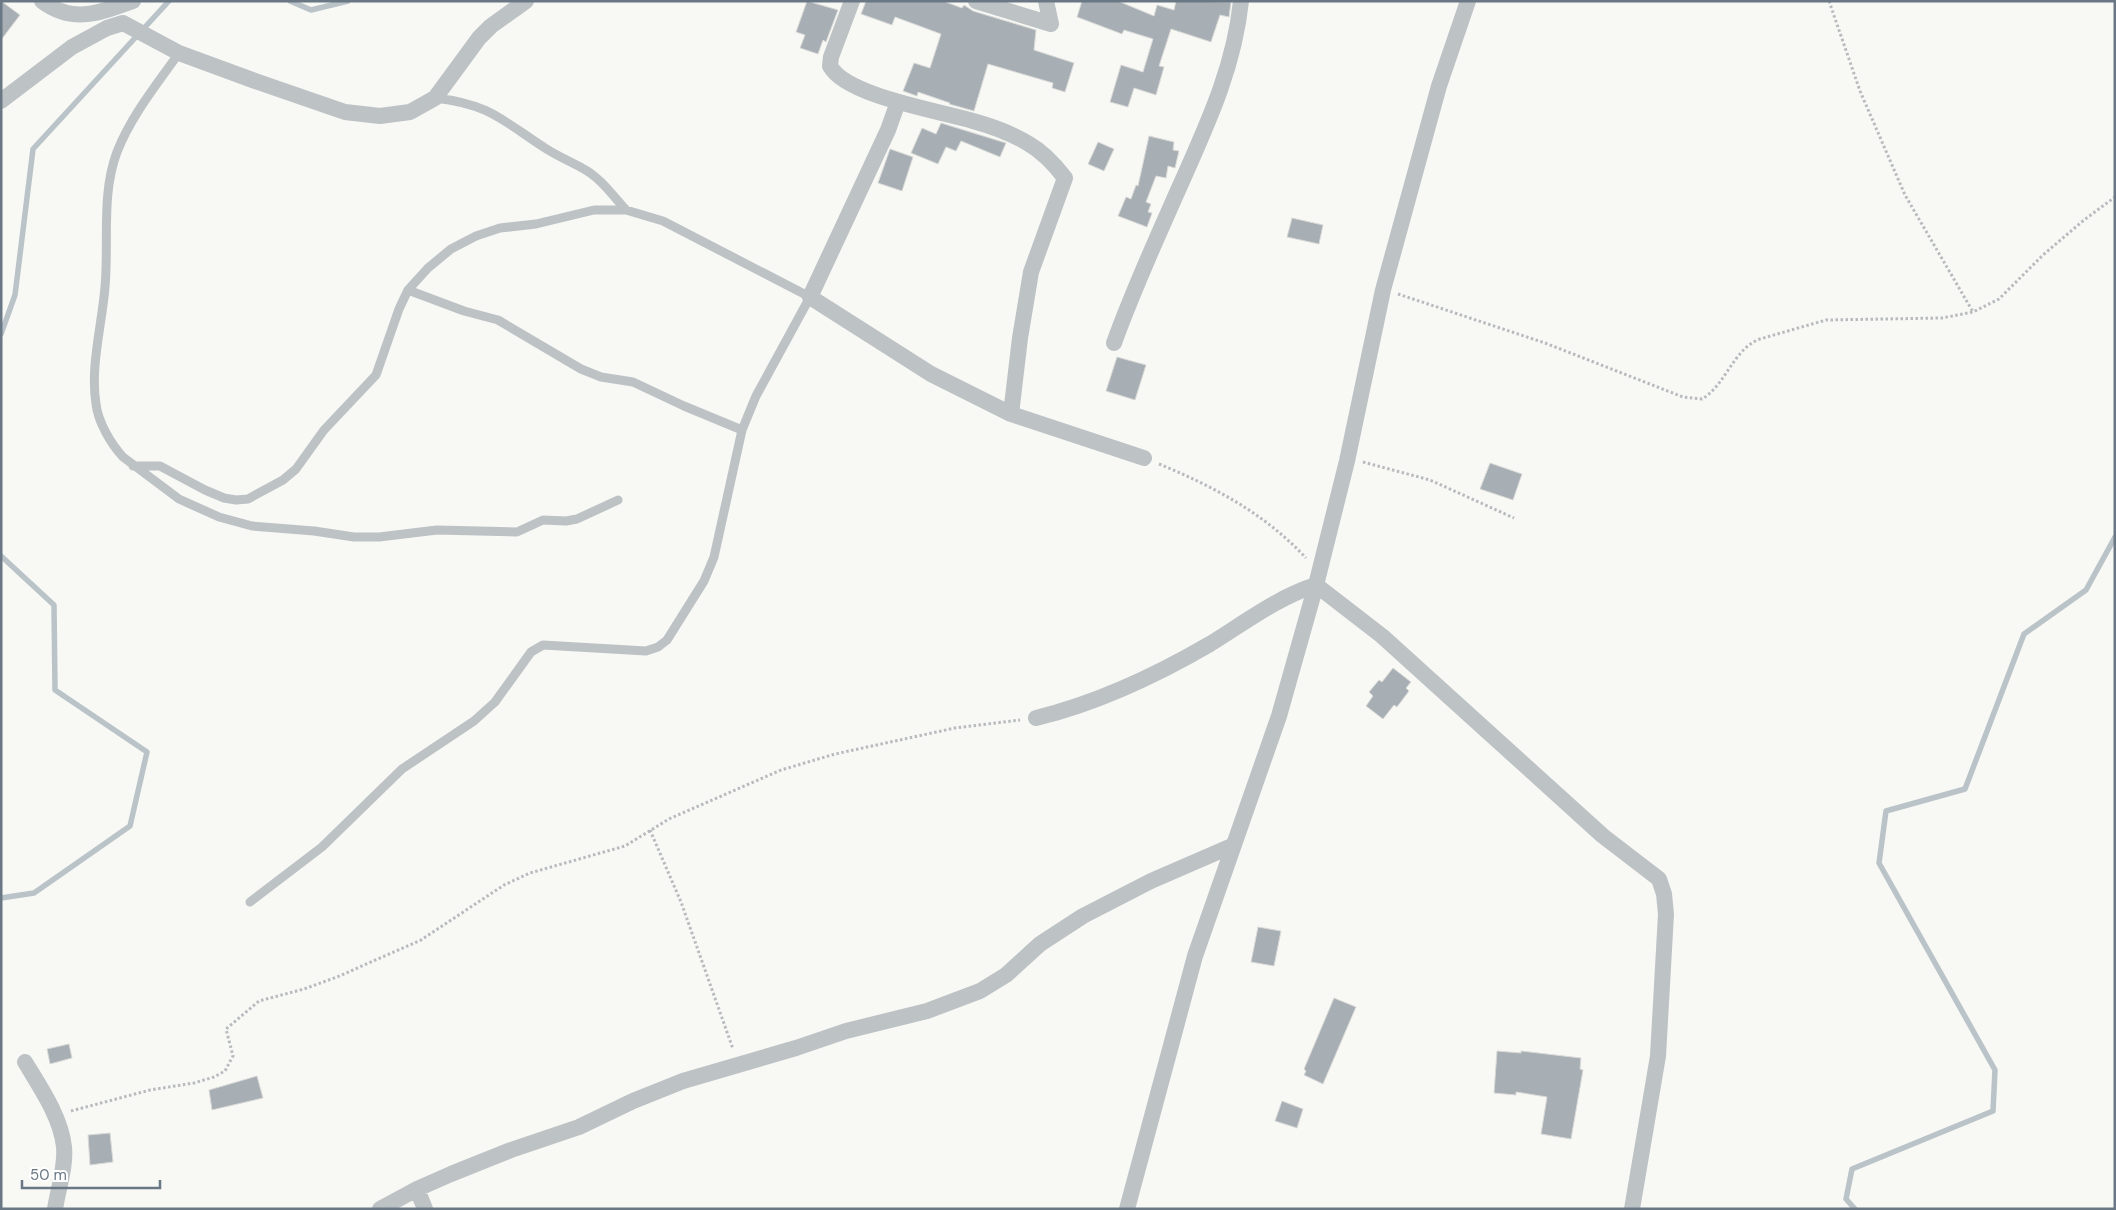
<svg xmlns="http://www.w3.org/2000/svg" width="2116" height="1210" font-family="'DM Sans',sans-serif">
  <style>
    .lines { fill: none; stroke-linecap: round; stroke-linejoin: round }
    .stream { stroke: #b9c3c8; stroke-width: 5.5 }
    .building { fill: #a7afb4; stroke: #dadad8 }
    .path { stroke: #b8bbbe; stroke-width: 3; stroke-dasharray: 2.5 2.5; stroke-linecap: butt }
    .service { stroke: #bdc2c5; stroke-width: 9 }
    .minor { stroke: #bdc2c5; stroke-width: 16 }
  </style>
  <rect width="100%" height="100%" fill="#f8f8f5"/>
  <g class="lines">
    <path class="stream" d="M290,1l21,9 37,-9
      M1,334l14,-39 18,-146 136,-148
      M1,556l53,49 1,85 92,62 -17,74 -96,67 -33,5
      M1855,1209l-9,-10 6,-30 141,-58 2,-41 -116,-207 7,-52 79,-22 59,-155 62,-44 29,-53"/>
  </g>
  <path class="building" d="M1,1l19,14 -19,25z
    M807,1l31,9 -12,32 -3,-2 -5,14 -18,-6 5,-13 -9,-3z
    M866,1h77l19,7 2,-3 9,6 63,19 -2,20 40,13 -9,29 -13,-4 1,-5 -65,-19 -14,47 -25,-7 1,-1 -32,-11 -1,4 -14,-5 11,-28 16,5 11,-34 -46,-17 -3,8 -31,-11z
    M1082,1h36l36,15 3,-11 17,5 2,-9 55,1 -2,15 -9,-2 -9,27 -40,-13 -12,37 5,1 -8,28 -22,-7 -6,19 -18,-5 11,-37 22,7 10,-33 -29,-9 -2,4 -45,-17z
    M941,123l65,20 -6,14 -39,-16 -5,10 -10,-4 -8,17 -27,-11 11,-25 14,6z
    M1149,136l25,6 -1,8 6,1 -4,17 -7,-2 -2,12 -10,-2 -10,26 5,2 -3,8 4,1 -5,14 -29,-11 8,-19 5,2 5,-14 2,1z
    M1098,142l16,7 -10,22 -16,-7z
    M890,149l23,8 -11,34 -24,-8z
    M1292,218l31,7 -4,19 -32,-7z
    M1117,357l29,8 -11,35 -29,-9z
    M1490,463l32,11 -9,26 -33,-11z
    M1393,668l18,14 -5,6 3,3 -12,16 -3,-2 -11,14 -17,-13 7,-10 -4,-4 10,-12 3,2z
    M1258,927l23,4 -7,35 -23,-4z
    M1334,998l22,9 -33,77 -19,-9 2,-4 -2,-2z
    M69,1044l3,14 -22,6 -3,-15z
    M1497,1051l24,2v-2l60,7 -1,11 3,1 -12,69 -30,-5 6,-37 -31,-5v3l-22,-2z
    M257,1076l6,22 -51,12 -3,-20z
    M1282,1101l21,8 -6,19 -22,-7z
    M110,1133l3,29 -23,3 -2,-30z"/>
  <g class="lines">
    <path class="path" d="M1829,1l31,90 45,104 68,117
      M1398,294l147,49 138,54 19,2c24,-14 31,-50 58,-60l66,-19 116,-2 31,-6 26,-13 44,-44 41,-35 31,-23
      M1363,462l67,18 84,38
      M1159,464c56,23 106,50 147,94
      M650,830l31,72 52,147
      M71,1111l79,-21 44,-7 20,-6 11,-6 8,-15 -7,-27 33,-28 45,-12 33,-12 84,-37 83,-55 26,-12 95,-27 44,-27 112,-49 54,-16 120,-26 65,-8"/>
    <path class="service" d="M179,53c-22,31 -48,63 -62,99 -16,42 -8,91 -12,135 -3,38 -15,79 -9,117 2,18 15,40 27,53l56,42 40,18 33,9 62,5 40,6h25l58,-7 80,2 26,-12 23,1 11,-2 41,-19
      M435,98c54,6 67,22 110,50 12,8 25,13 37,20 18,9 31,28 44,42
      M408,290l56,21 34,9 83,49 20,8 32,5 51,24 58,24
      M133,466h27l45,24 19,8 12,2 12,-1 35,-19 13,-11 28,-39 52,-55 23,-66 9,-19 20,-22 23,-19 25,-13 24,-8 36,-4 58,-14h32l37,11 147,76 -54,99 -14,34 -28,127 -10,24 -37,59 -9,7 -12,4 -103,-6 -12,7 -36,50 -21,19 -72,48 -80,78 -72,55"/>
    <path class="minor" d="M42,1c31,23 57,12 91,0
      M852,1l-21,56 -1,9c16,30 110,45 143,55 18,5 40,13 56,23 14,8 26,21 36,34l-34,94 -11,66 -9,76
      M976,1l75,23
      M1046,1l5,23
      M1,101l71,-54 35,-19 16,-5 56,30 76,28 90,31 35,4 30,-4 25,-14 44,-60 12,-12 35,-25
      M898,102l-10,28 -78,167 121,77 80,40 133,44
      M1114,343c19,-53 42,-103 65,-155 27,-61 55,-119 62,-187
      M1036,718c62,-15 119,-42 174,-74 34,-21 68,-47 106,-59l66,51 221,200 56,43 5,15 2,20 -8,142 -26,153
      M25,1062c15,25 36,55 39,85 2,20 -6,42 -9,62
      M417,1189l8,20
      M380,1209l37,-20 34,-15 60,-24 68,-23 54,-26 50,-20 113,-33 50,-17 81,-20 53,-20 26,-16 34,-31 43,-28 68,-35 83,-36
      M1127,1209l68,-253 84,-240 37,-131 31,-124 36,-171 56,-204 29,-85"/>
  </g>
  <rect width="2116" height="1210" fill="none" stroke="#697884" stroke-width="5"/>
  <path d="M22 1180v8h138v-8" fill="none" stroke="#697884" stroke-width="2.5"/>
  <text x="30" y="1180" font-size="15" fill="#697884" stroke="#ffffff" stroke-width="4" paint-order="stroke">50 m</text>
</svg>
